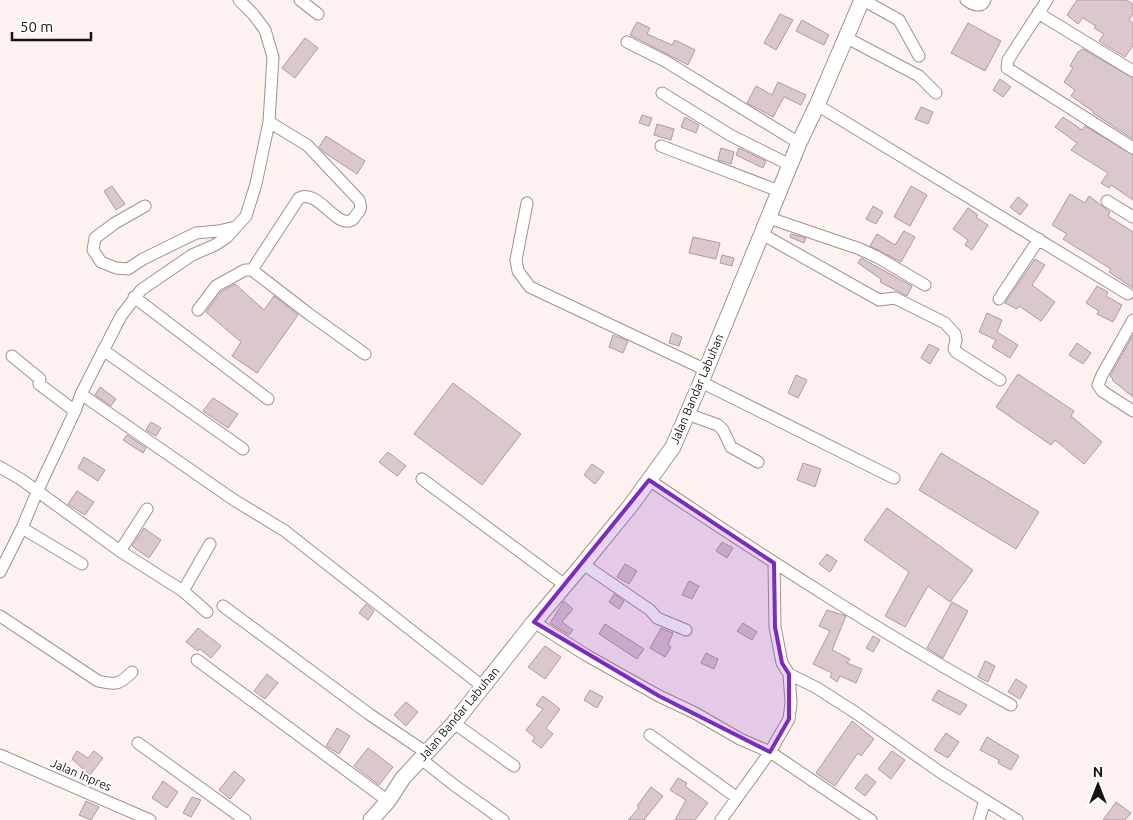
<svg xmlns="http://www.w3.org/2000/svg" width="1133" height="820" font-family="Ubuntu,sans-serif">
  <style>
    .building { fill: #dbc8cd; stroke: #ad9ba0 }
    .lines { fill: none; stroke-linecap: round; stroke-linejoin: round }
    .minor-casing { stroke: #a2908f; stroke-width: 13 }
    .major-casing { stroke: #a2908f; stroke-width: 17 }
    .minor { stroke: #fff; stroke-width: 11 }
    .major { stroke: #fff; stroke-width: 15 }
    .marked { fill: #7b2cbf; fill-opacity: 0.2; stroke: #7b2cbf; stroke-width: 4; stroke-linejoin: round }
    .labels { text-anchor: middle; stroke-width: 4; stroke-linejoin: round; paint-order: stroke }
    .street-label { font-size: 12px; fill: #191212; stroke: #fff }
  </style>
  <rect width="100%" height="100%" fill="#fef2f0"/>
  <path class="building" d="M1077,0h49l7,4v10l-4,6 4,3v23l-8,11 -26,-16 5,-7 -10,-6 2,-2 -13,-8 -5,6 -11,-9z
    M780,14l13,6 -17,30 -12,-7z
    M802,20l27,15 -5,10 -28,-14z
    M637,22l13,6 -3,6 25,11 3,-5 20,10 -7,15 -58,-30z
    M968,23l33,18 -16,30 -34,-18z
    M305,38l13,10 -23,30 -13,-10z
    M1083,49l50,29v61l-40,-26 1,-1 -23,-16 4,-6 -11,-8 9,-14 -3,-2 8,-14z
    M1000,79l11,8 -8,10 -10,-7z
    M778,82l28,13 -5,10 -17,-8 -11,20 -26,-14 9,-17 16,9z
    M921,107l12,5 -5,12 -13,-5z
    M642,115l10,3 -3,8 -10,-3z
    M685,117l14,8 -3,8 -15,-6z
    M1063,117l19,13 3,-4 48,29v45l-22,-15 -2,3 -8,-5 7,-10 -37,-23 6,-7 -22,-16z
    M657,124l17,5 -3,11 -17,-5z
    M326,136l39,25 -8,13 -32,-21 -6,-6z
    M721,148l13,4 -3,12 -13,-4z
    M739,148l27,13 -3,7 -27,-13z
    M112,186l13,18 -9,6 -12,-19z
    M911,186l16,9 -17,31 -16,-9z
    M1070,194l15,9 4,-7 21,16 -2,4 25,16v56l-24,-16 2,-3 -48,-30 4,-5 -15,-9z
    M1018,197l10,8 -8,10 -10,-8z
    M873,206l10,6 -7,12 -10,-5z
    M968,208l10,7 -2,2 12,8 -16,25 -7,-5 3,-5 -15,-11z
    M904,231l11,6 -14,25 -31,-16 7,-12 18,11z
    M791,234l15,4 -2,5 -14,-6z
    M693,237l27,6 -4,16 -27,-6z
    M722,255l12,3 -2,8 -12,-3z
    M861,258l51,28 -5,10 -27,-14 1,-3 -23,-16z
    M1035,259l10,6 -13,20 23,17 -14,19 -22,-15 -2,3 -12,-6z
    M235,284l29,26 10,-14 24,19 -41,58 -25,-17 9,-14 -35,-30 15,-20z
    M1097,286l11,6 -2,4 16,9 -9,17 -16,-8 2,-3 -13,-8z
    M987,313l15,7 -5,12 21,13 -8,13 -18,-11 4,-7 -17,-8z
    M672,333l10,4 -3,9 -10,-3z
    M613,335l15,6 -5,12 -14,-6z
    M1133,335v62l-21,-17 1,-1 -3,-3z
    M1077,343l14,10 -8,11 -14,-9z
    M929,344l10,5 -9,15 -9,-6z
    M1018,374l56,37 -3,5 31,26 -18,22 -29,-24 -4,5 -55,-38z
    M796,375l11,5 -9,18 -10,-5z
    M453,383l68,51 -39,51 -68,-51z
    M100,387l16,12 -5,7 -16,-11z
    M213,398l25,16 -10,14 -25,-17z
    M151,422l10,6 -5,8 -10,-6z
    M127,435l19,13 -3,5 -20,-13z
    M388,452l18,14 -9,10 -18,-14z
    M941,453l98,59 -23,37 -97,-59z
    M84,457l21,13 -7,11 -20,-13z
    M803,463l18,6 -6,18 -18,-7z
    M592,464l12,8 -9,12 -11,-9z
    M77,491l17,11 -9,13 -17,-11z
    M887,508l86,62 -23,32 -22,-16 -23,41 -20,-11 24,-44 -45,-32z
    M144,528l17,12 -12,18 -17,-12z
    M722,542l11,6 -6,10 -11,-7z
    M827,554l10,7 -7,11 -11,-8z
    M625,564l12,7 -8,13 -12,-7z
    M689,581l10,5 -7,13 -10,-4z
    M614,594l10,7 -5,8 -10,-7z
    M564,601l9,8 -11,13 11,8 -4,5 -19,-12z
    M952,602l16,9 -25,47 -16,-10z
    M366,604l8,7 -6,9 -9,-7z
    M827,610l19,6 -14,34 18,9 -3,4 15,6 -6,14 -16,-7 -3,6 -7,-5 2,-4 -19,-9 17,-33 -11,-5z
    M743,623l14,9 -5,8 -15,-9z
    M605,624l39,25 -7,10 -38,-25z
    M198,628l23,18 -10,12 -11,-9 -2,2 -12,-9z
    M661,628l12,5 -5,12 3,2 -6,10 -15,-9z
    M873,636l7,4 -7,12 -7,-4z
    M545,646l16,11 -16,22 -17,-12z
    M706,653l12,6 -4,10 -13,-6z
    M985,661l10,5 -7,16 -10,-5z
    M267,674l11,9 -13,16 -11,-8z
    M1016,679l11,7 -7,13 -12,-7z
    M590,690l13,7 -6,11 -13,-8z
    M938,690l29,15 -7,10 -28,-15z
    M543,696l17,13 -14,19 7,6 -12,14 -9,-7 3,-3 -9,-8 17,-21 -7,-4z
    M406,702l12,10 -12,14 -12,-11z
    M852,721l22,18 -13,17 -3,-3 -23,33 -19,-13z
    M337,728l13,8 -11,18 -13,-8z
    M946,733l13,9 -11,16 -14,-8z
    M987,737l32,19 -8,14 -13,-7 1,-3 -19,-10z
    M368,748l25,19 -14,18 -25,-19z
    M77,751l11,7 6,-7 9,7 -13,17 -18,-16z
    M892,751l13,9 -14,19 -13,-10z
    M234,771l11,9 -15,19 -11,-9z
    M866,774l10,8 -11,14 -10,-8z
    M678,778l9,5 -2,3 23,17 -13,17h-20l11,-20 -16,-10z
    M163,781l15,11 -11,16 -15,-10z
    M651,787l12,9 -19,24h-16l11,-12 -2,-2z
    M192,797l9,3 -10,17 -8,-4z
    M86,801l13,6 -8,13 -12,-5z
    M1116,802l15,11 -6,7h-22z"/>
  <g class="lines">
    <defs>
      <path id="minor" d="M300,0l18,14
        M863,0l36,20 20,36
        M966,0c6,4 15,9 19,0
        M1047,0l-39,60 -1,8 126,80
        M1038,13l95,58
        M847,38l72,38 17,17
        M627,42l38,19 134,82
        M662,93l68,42 60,30
        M817,105l311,189
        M661,146l118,45
        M1107,201l26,16
        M527,203l-11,57 2,11 12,16 176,83
        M145,206l-30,17 -20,15 -2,12 8,12 15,6 12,1 15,-10 53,-26 22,-2 18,-4
        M769,218l91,31 17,8 48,28
        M762,234l117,66 16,-2 50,25 10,11 1,6 -2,9 2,3 44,28
        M252,270l57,44 56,40
        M134,297l134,102
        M999,299l40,-60
        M198,310l18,-24 29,-16h7l47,-72c19,-10 37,31 53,22 2,-1 3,-4 5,-6 5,-5 4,-8 2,-14l-52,-55 -38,-23
        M1133,320l-31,55 -4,10 4,6 31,20
        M103,350l140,99
        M12,356l28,23 -1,5 36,27
        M701,382l193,96
        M81,394l153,106 51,31 197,155
        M687,414l31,11 5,5 8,17 27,15
        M0,467l22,13 98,71 63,40 24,21
        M422,479l143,106
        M649,480c118,79 237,156 362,225
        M22,528l60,36
        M120,551l27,-42
        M583,564l67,46 7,8 29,12
        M0,572l22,-44 15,-36 38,-81 6,-17 40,-78 20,-26 51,-35 23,-10 12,-8 19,-21 10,-32 13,-62 4,-65 -8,-27 -12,-16 -14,-14
        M183,591l27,-47
        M223,606l146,108 58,39
        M0,616l98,65c18,4 21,4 34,-9
        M534,622l52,33 73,41 36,17 45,26 30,13 101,68
        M197,660l191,141
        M789,674l28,14 39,25 84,59 77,48
        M454,723l60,43
        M650,735l86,62
        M138,743l107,77
        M0,755l150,65
        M421,759l33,26 49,35
        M721,820l49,-68 19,-33 2,-16 -2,-29 -7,-11 -7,-36 -1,-64
        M979,820l6,-20"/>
      <path id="major" d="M371,820l17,-19 15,-23 51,-55 80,-101 49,-58 48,-59 42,-58 28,-65 98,-239 18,-38 45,-105"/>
    </defs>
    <use href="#minor" class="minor-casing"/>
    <use href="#major" class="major-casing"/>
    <use href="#minor" class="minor"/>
    <use href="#major" class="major"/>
  </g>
  <path class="marked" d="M649,480l125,83 1,64 7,36 7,11v45l-19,33 -111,-56 -125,-74z"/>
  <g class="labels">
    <g class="street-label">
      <text transform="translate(697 389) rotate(-67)" y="4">Jalan Bandar Labuhan</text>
      <text transform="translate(459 714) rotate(-50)" y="4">Jalan Bandar Labuhan</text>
      <text transform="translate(81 775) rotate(23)" y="4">Jalan Inpres</text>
    </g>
  </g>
  <g transform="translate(1098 785)" stroke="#ffffff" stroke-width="4" paint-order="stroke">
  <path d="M0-4L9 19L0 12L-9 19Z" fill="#191212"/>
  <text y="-8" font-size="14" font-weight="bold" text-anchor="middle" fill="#191212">N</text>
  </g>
  <path d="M12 32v8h79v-8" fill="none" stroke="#191212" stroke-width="2.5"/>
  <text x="20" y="32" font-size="15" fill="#191212" stroke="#ffffff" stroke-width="4" paint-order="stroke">50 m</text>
</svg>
